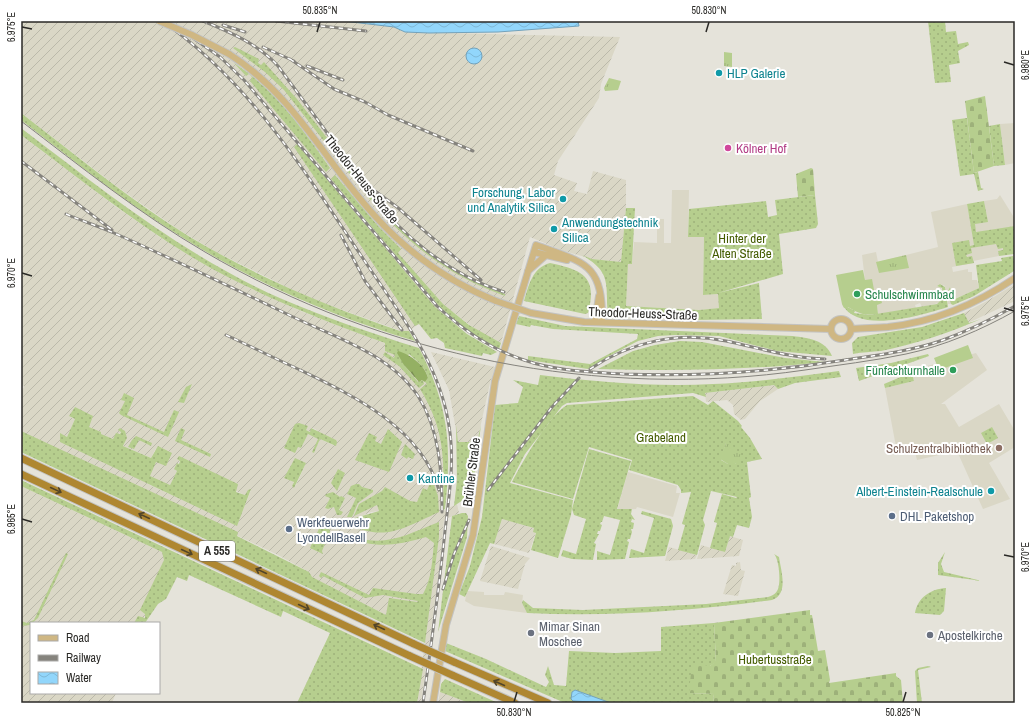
<svg xmlns="http://www.w3.org/2000/svg" width="1036" height="724" font-family="'Archivo Narrow',sans-serif">
  <style>
    .built { fill: #dad7c6 }
    .industrial { fill: url(#industrial-furrows); fill-rule: evenodd }
    .grass { fill: url(#grass-dots); fill-rule: evenodd }
    .forest { fill: url(#forest-firs) }
    .cemetery { fill: url(#cemetery-stones) }
    .park { fill: url(#park-tufts) }
    .pitch { fill: #b6ce8e }
    .water { fill: url(#water-waves); stroke: #73a2bb }
    .lines { fill: none; stroke-linecap: round; stroke-linejoin: round }
    .major-casing { stroke: #c3c3c2; stroke-width: 8 }
    .highway-casing { stroke: #c3c3c2; stroke-width: 9 }
    .major { stroke: #cfb783; stroke-width: 6 }
    .highway { stroke: #af8731; stroke-width: 7 }
    .tram { stroke: #85837d; stroke-width: 1 }
    .rail-casing { stroke: #85837d; stroke-width: 3 }
    .rail { stroke: #fff; stroke-width: 1.5; stroke-dasharray: 4.5; stroke-linecap: butt }
    .major-bridge-casing { stroke: #c3c3c2; stroke-width: 8; stroke-linecap: butt }
    .highway-bridge-casing { stroke: #c3c3c2; stroke-width: 9; stroke-linecap: butt }
    .major-bridge { stroke: #cfb783; stroke-width: 6 }
    .highway-bridge { stroke: #af8731; stroke-width: 7 }
    .oneway { stroke: #524529 }
    .ticks { fill: none; stroke: #2a2926; stroke-width: 1.5 }
    .culture-dot { fill: #0f9aa8; stroke: #fff; stroke-width: 1.5 }
    .hotel-dot { fill: #d1479c; stroke: #fff; stroke-width: 1.5 }
    .leisure-dot { fill: #2e9e5b; stroke: #fff; stroke-width: 1.5 }
    .education-dot { fill: #8d6e63; stroke: #fff; stroke-width: 1.5 }
    .service-dot { fill: #5c6f8a; stroke: #fff; stroke-width: 1.5 }
    .worship-dot { fill: #6b7280; stroke: #fff; stroke-width: 1.5 }
    .labels { text-anchor: middle; stroke-width: 4; stroke-linejoin: round; paint-order: stroke }
    .shield { fill: #fff; stroke: #6a6967; stroke-width: 1 }
    .shield-label { font-size: 12px; font-weight: bold; fill: #2a2926 }
    .culture-label { font-size: 13px; fill: #0d838f; stroke: #fff; text-anchor: start }
    .hotel-label { font-size: 13px; fill: #b23c85; stroke: #fff; text-anchor: start }
    .street-label { font-size: 13px; fill: #2a2926; stroke: #fff }
    .park-label { font-size: 13px; fill: #445c01; stroke: #fff }
    .leisure-label { font-size: 13px; fill: #27864d; stroke: #fff; text-anchor: start }
    .education-label { font-size: 13px; fill: #785e54; stroke: #fff; text-anchor: end }
    .service-label { font-size: 13px; fill: #4e5e75; stroke: #fff; text-anchor: start }
    .worship-label { font-size: 13px; fill: #5b616d; stroke: #fff; text-anchor: start }
    .neatline { fill: none; stroke: #2a2926; stroke-width: 1.5 }
    .ticks-label { font-size: 10px; text-anchor: middle; fill: #2a2926 }
  </style>
  <defs>
    <pattern id="industrial-furrows" width="10" height="10" patternUnits="userSpaceOnUse"><rect width="10" height="10" fill="#dad7c6"/><path d="M-1 1l2-2M0 10L10 0M9 11l2-2" fill="none" stroke="#bbb9aa"/></pattern>
    <pattern id="grass-dots" width="8" height="8" patternUnits="userSpaceOnUse"><rect width="8" height="8" fill="#b6ce8e"/><path d="M2 2h.1M6 6h.1" fill="none" stroke="#9db17a" stroke-width="1.8" stroke-linecap="round"/></pattern>
    <pattern id="forest-firs" width="22" height="20" patternUnits="userSpaceOnUse"><rect width="22" height="20" fill="#94b063"/><path d="M5 1l3.5 6h-7zM16 11l3.5 6h-7z" fill="#798f51"/></pattern>
    <pattern id="cemetery-stones" width="16" height="16" patternUnits="userSpaceOnUse"><rect width="16" height="16" fill="#b6ce8e"/><path d="M2 7V4a2 2 0 0 1 4 0v3zM10 15v-3a2 2 0 0 1 4 0v3z" fill="#9db17a"/></pattern>
    <pattern id="park-tufts" width="24" height="20" patternUnits="userSpaceOnUse"><rect width="24" height="20" fill="#b6ce8e"/><path d="M3 7l-1-3M5 7V3M7 7l1-3M15 17l-1-3M17 17v-4M19 17l1-3" fill="none" stroke="#9db17a"/></pattern>
    <pattern id="water-waves" width="16" height="10" patternUnits="userSpaceOnUse"><rect width="16" height="10" fill="#92d6fb"/><path d="M0 5q4-4 8 0t8 0" fill="none" stroke="#7eb8d7"/></pattern>
  </defs>
  <rect width="100%" height="100%" fill="#e5e3da"/>
  <path class="built" d="M1015,123v40l-10,2 -5,-41z
    M672,190h17l-1,47h16l-1,58 15,-1 2,14 -21,2 -73,-4 2,-42h4l2,-22 23,1v-24h7v24h7z
    M1000,195l15,24v10l-40,7 -3,-16 15,-2 -3,-17 13,-2z
    M967,204l8,43 22,-4 6,5 1,2 -6,1 1,5 -26,5 1,2 -22,4 1,5 15,-3v3h4v8h5l2,8 -24,11 -3,-2 -2,-10 -2,4 3,13h-3l-3,-18 -5,-2 -3,2 4,1 2,10 -4,6 -17,4 -2,-4 -5,2 1,3 -38,6 -1,-10 3,-9 -5,1 -10,-16 -3,-25 14,-3 2,10 60,-15 -7,-35z
    M976,353l11,17 -46,34h4l14,23 40,-23 16,27v16l-26,16 21,36 -27,10 -26,-58 -40,9 -3,-12 -17,4 -12,-64 29,-7 -2,-7 16,-3 -1,-5z
    M628,472l49,14 -1,7h4l-7,24 -36,-10 -1,2 -19,1z
    M467,591l17,1v3h20l1,-3 18,3 -1,8 5,10 -53,-7 -9,-5z"/>
  <path class="industrial" d="M21,21h322l52,6 11,5 214,5 -19,47 -2,14 -41,63 -4,14 23,8 -3,8 13,3 6,-23 33,9v28l-5,54 -29,-3 -28,-8 -34,-14 -29,106 -22,-11 -26,-20 -5,7 -27,3 -13,10h-4l-95,-34 -93,-46 -40,-24 -60,-42 -95,-73z
    M21,135l94,71 46,32 41,25 50,26 51,23 89,34 45,45 9,37 -2,82 13,-6 2,9 -15,7 -5,51 -18,132h-4l10,-77 -41,-11 -75,-38 -2,-5 -31,-17 -257,-122v-8l2,-2 -2,-1v-30l3,-5 -3,-5zM75,407l14,20 11,7 13,5 8,-7 6,6 -4,8 28,12 5,-10 -9,32 23,5 7,-14 -3,-2 6,-9 58,24 -2,7 9,4 6,-5 -14,35 -87,-40 -90,-51 7,3 8,-18 -5,-2zM312,428l3,1 20,17 -15,-7 -6,14 -1,-1 6,-13 -11,-5 -7,14 -3,-1 8,-17 4,2zM306,463l-10,22 -2,3 -3,-24zM333,492l7,6h5l-6,12 -5,-3 -6,2 -3,-1zM395,497l-25,25 -16,-3 17,-7 8,-1 -2,-6 -5,2z
    M1015,284v17l-47,22 -4,-10 23,-12z
    M431,352l64,15 -5,16 -13,59h-19l-9,-52z
    M774,385l4,4 -18,12 -15,18 -4,1 -7,-6 -1,-9 -6,-5 -21,2 -1,-9z
    M21,486l154,72 -34,65h-110v70h85l-4,10h-91z
    M502,519l32,9 2,4 -7,21 -35,-9z
    M730,536l13,4 -4,16 -42,3 4,-14 24,7z
    M491,546l39,12 -5,6 -7,25 -38,-8z
    M669,547l28,8 -2,4 -30,2z
    M740,562l1,8 4,1 -7,25 -15,-2 9,-29 4,1v-3z
    M440,692l29,11h-31z"/>
  <path class="grass" d="M928,21h17l1,11 10,-1 2,13 10,-2 1,3 -11,6 2,12 -11,2 2,17 -16,1z
    M235,47l24,12 -1,4 3,2 3,-3 33,37 44,57 -3,3 -54,-69 -19,-18 -32,-24z
    M234,63c42,28 67,64 96,105l-4,4 -76,-91 2,-4 -3,-3 -3,2z
    M21,113c55,42 110,88 169,124 67,40 137,69 210,94h9l6,10c-77,-23 -153,-55 -222,-97 -61,-36 -116,-81 -172,-124z
    M967,118l7,55 4,-1 3,16 3,1 -6,2 -4,-17 -14,2 -8,-56z
    M1000,124l5,41 -11,1 -5,-40z
    M21,128c83,63 165,129 261,171 45,19 91,35 137,49 30,58 33,98 26,161l-2,1c1,-48 3,-79 -23,-121l7,-5 -2,-2 3,-4c-2,-10 -11,-17 -19,-24l-5,11 14,17 5,-2 1,4 -5,4 -20,-22 -16,-11 2,-3 9,6 1,-3 -10,-4v-8c-63,-23 -125,-47 -183,-80 -64,-37 -122,-84 -181,-128z
    M297,144l138,163 32,27 30,18 -6,3 -8,-2 -1,3 -37,-8 -1,-5 -7,-5 -6,1 -12,-15 -4,2 -121,-179z
    M347,165c43,60 87,103 158,129v2c-74,-27 -114,-68 -161,-129z
    M335,175l43,51 23,23 -3,4 45,51 26,21 32,18 -2,6 -30,-17 -29,-25 -109,-128z
    M815,195l3,29 -2,4 -37,6 4,40 -65,19 41,-10 3,36 -66,1 -86,-6c-3,-4 -3,-9 -3,-15 0,-24 -4,-31 -25,-44l10,4 29,3 5,-54h9l-3,56h-4l-2,42 73,4 20,-2 -1,-14 -15,1 1,-58h-16l1,-28 77,-8 2,16 9,-2 -2,-15z
    M984,201l4,21 -13,2 1,8 39,-6 -1,28 -15,2 -1,-5 5,-1v-2l-5,1 -2,-5 -25,4 1,5 -6,2 1,2 5,-1 2,7 -18,3 -4,-23 17,-3 1,6 4,-1 -7,-41z
    M1013,256l2,7 -1,8 -40,25 -21,9 -2,-1 -3,-13 2,-4 2,10 3,2 24,-11 -3,-23 26,-4 -1,-3z
    M550,263c32,7 48,13 38,50l-3,1 -61,-13c5,-16 8,-33 26,-38z
    M940,284l5,3 3,20c-26,8 -90,28 -106,-3l13,7 -1,2 16,2 67,-11 6,-6 -1,-10 -5,-2z
    M964,313l5,10 12,-4c-32,14 -66,25 -100,32 -9,1 -19,1 -28,3l-1,-11 6,-6 64,-10z
    M519,316l46,10 228,10c15,2 33,4 39,20l-55,-5 -58,-15 -44,-1 -17,1 -20,5 -29,15 -21,13 -60,-9v-4l62,8 47,-25 1,-5 -85,-5 -22,-4 -1,2 -14,-3z
    M680,341l22,1 83,16 40,4c-75,8 -151,9 -227,7l35,-18 22,-6z
    M928,354l1,2 -70,25 -3,-13 35,-5z
    M927,366l1,5 -16,3 2,7 -29,7 -1,-4z
    M839,371l2,6 -46,6 -17,6 -4,-4 -69,8 1,4 -13,-4 -126,10 -5,3 -37,48 -15,29 63,17 -2,15 -13,43 -27,-8 5,-17 -3,-1 1,-4 -32,-9 -8,25 -4,-1 -25,54 -6,-3 11,-28 12,-49 13,-112 23,-2 5,-16 -10,-7 25,5 2,-10c57,7 115,12 173,9 42,-1 84,-8 126,-13z
    M192,384l-8,19 -6,-1 8,-15z
    M124,393l10,5 -7,17 37,17 10,-22 5,2 -11,25 -47,-22 -2,-2 6,-12 -4,-1z
    M693,396l15,9 5,-4 25,20 4,5 -1,1 9,11 12,21 -15,3 4,35 -2,1 3,19 -3,11 -12,-3 -4,12 -3,-1 -5,16 -15,-4 7,-25 -3,-1 8,-28 14,4 1,-1 -26,-6 -8,29 2,5 -8,30 -19,-5 7,-25 -3,-1 9,-32 -10,1v-3l-3,-5 -49,-15 3,-10 -43,-13 -16,52 -61,-17c9,-18 38,-68 55,-77zM726,443l12,16 -3,5h-7l-7,-4z
    M75,407l18,9 -4,11 12,5v2l12,5 3,-6 4,1 1,-2 -3,-2 2,-2 5,3 2,7 -4,8 28,12 7,-12 14,7 -6,13 -10,-4 -6,14 20,9 7,-14 -3,-2 3,-6 2,1 1,-3 -3,-2 2,-3 59,28 -2,8 9,3 3,-5 3,-1 -14,37 -177,-84v-9l7,4 8,-18 -6,-3z
    M299,423l9,3 -2,4 4,2 1,-4 25,12 1,2 -1,4 -16,-7 -6,14 -2,-1 6,-13 -10,-5 -7,14 -3,-1 -3,6 -11,-5 11,-24z
    M456,425l2,17h19l4,-17 -8,62 -7,11 -12,8 3,-26z
    M992,427l6,11 -11,6 -6,-11z
    M181,428l4,2 -4,10 30,14 -1,3 -35,-16z
    M388,429l14,13 -13,30 -34,-12 14,-27 8,4 -2,4 6,3z
    M21,431l217,101 -1,4 72,36 3,5 74,38 3,-17 28,4 1,-1 -35,-6 -18,3 -42,-22 -2,2 -2,-2 2,-4 48,23 4,-7 43,6h7c9,-16 9,-33 11,-51l-8,-6c-32,9 -50,12 -82,-1l1,-2c39,15 58,2 94,-12v15l-14,106 -404,-191z
    M136,436l16,7 -1,3 -12,-6 -5,9 -6,-2 4,-7z
    M405,444l10,10 -2,5 -5,-2 -1,2 -6,-4z
    M589,449l42,12 -14,48h15l-1,5 4,6 -3,-1 -1,3 3,1 -1,6h-2l1,3 -2,7h-2l-1,2 2,1 -4,17 -28,1v-9l13,4 10,-35 -16,-4 -2,6h-1l-1,2 2,1 -2,6h-2l-1,3h2l-5,9 2,1 -3,16 -21,-1 -11,-3 2,-6 13,4 10,-35 -12,-4 -2,-6z
    M295,458l11,5 -12,25 -2,-2 2,-4 -10,-4z
    M338,469l7,4 -8,18 -6,-8z
    M432,479l6,17 1,16c-41,19 -58,32 -101,6l10,2 31,-9 -2,-6 -23,11 5,-12 23,-13 3,-4 25,14 7,1 6,-14 4,2z
    M21,480l402,189 -6,34h-120l33,-70 -47,-22 -2,6 -92,-42 -2,6 -10,-4 -11,22 -8,5 -13,19h-11l4,-7 7,2v-4l-5,-4 24,-50 -2,-8 -141,-66z
    M356,484h3l3,3 11,3v2l-15,11 -6,14h-5l9,-19 -9,-4 4,-8z
    M333,492l7,5 1,-1 4,2 -6,12 4,2 -2,3h-4l-3,-8 -6,2 -3,-1 5,-10 -5,-2 1,-2z
    M642,511l29,8 2,7 -8,30 -36,2 2,-9 13,4 10,-35 -13,-4z
    M462,513h4l2,3 -1,21 -29,95 14,-116z
    M320,526l9,2 1,4 -2,5 -5,-1 -4,3 -3,-3z
    M324,538l3,1 -5,12 1,3 -13,-6 4,-9 5,2z
    M945,552l-4,12 3,8 38,9 -44,-6v-12z
    M66,553l2,1 -30,64 -8,7 -9,1v-5l6,2 7,-3z
    M774,554l5,3c2,14 10,37 -7,43 -81,11 -162,17 -245,13l-5,-10 1,-3 10,8 50,2 123,-6 62,-7c4,-1 8,-3 10,-8 3,-8 1,-30 -4,-35z
    M946,588l-2,23 -4,4 -25,-2c3,-16 16,-24 31,-25z
    M714,623l2,39 -6,4 -21,27 25,1 -1,9h-148l-120,-52 1,-8 40,16 60,28 3,-5 -4,-7 3,-9 6,19 12,1 3,-35 46,2 46,-2v-24z
    M928,666l3,1 -13,3 4,33h-5l-2,-32 3,-3z
    M445,679l53,24h-29l-29,-11 1,-8z"/>
  <path class="forest" d="M398,351c13,4 27,14 30,27l-3,4 -3,-2 -3,2 -15,-17 -7,-12z"/>
  <path class="cemetery" d="M985,96l9,70 -20,7 -9,-72z
    M811,168l2,1 2,26 -17,2 -2,-23z
    M810,610v5h2l6,36 7,-1 5,30 -1,3 67,-10v3l5,4 2,23h-190l1,-9 -25,-1 3,-30 18,3 6,-5 -2,-38z"/>
  <path class="park" d="M724,52l8,1v14l-8,-1z
    M609,78l12,3 -3,9 -13,1 -1,-3z
    M906,255l3,13 -30,5 -3,-11z
    M729,442l12,13 -1,4 -5,5h-7l-8,-5 6,-16z"/>
  <path class="pitch" d="M863,270l2,10 7,-1 3,16h5l2,8 -5,2 1,9c-12,2 -19,0 -30,-7l-4,1 -2,-4 -6,-29z
    M968,345l5,13 -34,12 -5,-12z"/>
  <path class="water" d="M343,21h238h-3l1,5 -81,6 -69,1 -24,-1 -11,-5z
    M466 56a8 8 0 1 1 16 0a8 8 0 1 1-16 0Z
    M575,690l36,13 -38,-2 -2,-2 1,-7z"/>
  <g class="lines">
    <defs>
      <path id="major" d="M229,54c65,41 95,106 145,161 34,38 75,67 122,86
        M534,252l33,8
        M528,271l17,-15
        M531,313l53,9 247,7
        M831 329a10 10 0 1 1 20 0a10 10 0 1 1-20 0Z
        M595,322l4,-26
        M852,329c12,-1 24,-1 36,-2 46,-5 89,-23 127,-49
        M433,703l13,-78 27,-90 22,-154 41,-136c49,18 67,18 66,77"/>
      <path id="highway" d="M21,458l393,186
        M21,474l389,182
        M454,662l94,41
        M452,675l63,28"/>
    </defs>
    <use href="#major" class="major-casing"/>
    <use href="#highway" class="highway-casing"/>
    <use href="#major" class="major"/>
    <use href="#highway" class="highway"/>
    <path class="tram" d="M21,121c60,46 119,93 184,131 178,105 395,148 600,118 33,-5 68,-9 101,-16 38,-8 75,-24 109,-43"/>
    <defs>
      <path id="rail" d="M162,21c89,61 145,154 204,242 34,51 74,101 83,163 6,35 0,70 -4,105 -6,58 -14,115 -22,172
        M203,21c27,11 55,23 75,45l86,117 33,24 84,73
        M276,21l90,10
        M223,25l22,7
        M183,31l37,26 24,23 193,226c26,24 53,43 87,54 31,11 67,12 99,14 75,3 148,-2 222,-14 33,-5 67,-9 98,-20 25,-9 49,-21 72,-34
        M263,47l31,14
        M290,59l44,30 31,13 23,13 85,36
        M307,66l36,14
        M21,161l91,69
        M367,189c33,46 83,86 137,103
        M66,214c16,7 32,12 48,19 59,26 117,54 175,82 45,22 100,38 129,81 22,34 24,77 24,116
        M341,235l24,46 37,49
        M226,335c24,11 48,23 72,34 54,26 123,58 141,121
        M590,369c40,-27 88,-38 136,-28 33,7 64,17 99,18
        M488,490l64,-83 27,-29
        M443,589l11,-35 15,-34"/>
    </defs>
    <use href="#rail" class="rail-casing"/>
    <use href="#rail" class="rail"/>
    <defs>
      <path id="major-bridge" d="M159,21l33,14 37,19
        M496,301l35,12"/>
      <path id="highway-bridge" d="M414,644l40,18
        M410,656l42,19"/>
    </defs>
    <use href="#major-bridge" class="major-bridge-casing"/>
    <use href="#highway-bridge" class="highway-bridge-casing"/>
    <use href="#major-bridge" class="major-bridge"/>
    <use href="#highway-bridge" class="highway-bridge"/>
  </g>
  <defs><path id="oneway-shaft" d="M-6 0H5M1.5-3L5.5 0L1.5 3" fill="none" stroke-width="1.6" stroke-linecap="round" stroke-linejoin="round"/></defs>
  <g class="oneway">
    <use href="#oneway-shaft" transform="translate(56 490) rotate(25)"/>
    <use href="#oneway-shaft" transform="translate(144 516) rotate(-155)"/>
    <use href="#oneway-shaft" transform="translate(187 552) rotate(25)"/>
    <use href="#oneway-shaft" transform="translate(261 571) rotate(-155)"/>
    <use href="#oneway-shaft" transform="translate(304 607) rotate(25)"/>
    <use href="#oneway-shaft" transform="translate(379 627) rotate(-155)"/>
    <use href="#oneway-shaft" transform="translate(499 683) rotate(-156)"/>
  </g>
  <path class="ticks" d="M22,27l10,2M317,32l3,-10M706,32l3,-10M1004,62l10,3M22,273l10,3M1004,308l10,3M22,519l10,3M1004,555l10,2M514,702l3,-10M903,702l3,-10"/>
  <g class="culture-dot">
    <circle cx="719" cy="73" r="4"/>
    <circle cx="563" cy="199" r="4"/>
    <circle cx="554" cy="229" r="4"/>
    <circle cx="410" cy="478" r="4"/>
    <circle cx="991" cy="491" r="4"/>
  </g>
  <circle class="hotel-dot" cx="728" cy="148" r="4"/>
  <g class="leisure-dot">
    <circle cx="857" cy="294" r="4"/>
    <circle cx="953" cy="370" r="4"/>
  </g>
  <circle class="education-dot" cx="999" cy="448" r="4"/>
  <g class="service-dot">
    <circle cx="892" cy="516" r="4"/>
    <circle cx="289" cy="529" r="4"/>
  </g>
  <g class="worship-dot">
    <circle cx="531" cy="633" r="4"/>
    <circle cx="930" cy="635" r="4"/>
  </g>
  <g class="labels">
    <rect class="shield" x="199" y="541" width="36" height="20" rx="3"/>
    <g class="shield-label">
      <text x="217" y="555">A 555</text>
    </g>
    <g class="culture-label">
      <text x="727" y="78">HLP Galerie</text>
      <text x="555" y="197" text-anchor="end">Forschung, Labor<tspan x="555" dy="15">und Analytik Silica</tspan></text>
      <text x="562" y="227">Anwendungstechnik<tspan x="562" dy="15">Silica</tspan></text>
      <text x="418" y="483">Kantine</text>
      <text x="983" y="496" text-anchor="end">Albert-Einstein-Realschule</text>
    </g>
    <g class="hotel-label">
      <text x="736" y="153">Kölner Hof</text>
    </g>
    <g class="street-label">
      <text transform="translate(362 179) rotate(51)" y="5">Theodor-Heuss-Straße</text>
      <text transform="translate(643 313) rotate(2)" y="5">Theodor-Heuss-Straße</text>
      <text transform="translate(471 472) rotate(-83)" y="5">Brühler Straße</text>
    </g>
    <g class="park-label">
      <text x="742" y="243">Hinter der<tspan x="742" dy="15">Alten Straße</tspan></text>
      <text x="661" y="442">Grabeland</text>
      <text x="775" y="664">Hubertusstraße</text>
    </g>
    <g class="leisure-label">
      <text x="865" y="299">Schulschwimmbad</text>
      <text x="945" y="375" text-anchor="end">Fünfachturnhalle</text>
    </g>
    <g class="education-label">
      <text x="991" y="453">Schulzentralbibliothek</text>
    </g>
    <g class="service-label">
      <text x="900" y="521">DHL Paketshop</text>
      <text x="297" y="527">Werkfeuerwehr<tspan x="297" dy="15">LyondellBasell</tspan></text>
    </g>
    <g class="worship-label">
      <text x="539" y="631">Mimar Sinan<tspan x="539" dy="15">Moschee</tspan></text>
      <text x="938" y="640">Apostelkirche</text>
    </g>
  </g>
  <rect width="1036" height="724" fill="none" stroke="#ffffff" stroke-width="44"/>
  <rect x="30" y="622" width="130" height="72" fill="#ffffff" stroke="#aaa9a8"/>
  <rect x="38" y="635" width="20" height="6" fill="#cfb783" stroke="#aaa9a8"/>
  <text x="66" y="642" font-size="12" fill="#2a2926">Road</text>
  <rect x="38" y="655" width="20" height="6" fill="#85837d" stroke="#aaa9a8"/>
  <text x="66" y="662" font-size="12" fill="#2a2926">Railway</text>
  <rect x="38" y="672" width="20" height="12" fill="url(#water-waves)" stroke="#aaa9a8"/>
  <text x="66" y="682" font-size="12" fill="#2a2926">Water</text>
  <rect x="22" y="22" width="992" height="680" class="neatline"/>
  <g class="ticks-label">
    <text x="320" y="14">50.835°N</text>
    <text x="709" y="14">50.830°N</text>
    <text transform="translate(11 27) rotate(-90)" y="4">6.975°E</text>
    <text transform="translate(1025 65) rotate(-90)" y="4">6.980°E</text>
    <text transform="translate(11 273) rotate(-90)" y="4">6.970°E</text>
    <text transform="translate(1025 311) rotate(-90)" y="4">6.975°E</text>
    <text transform="translate(11 519) rotate(-90)" y="4">6.965°E</text>
    <text transform="translate(1025 557) rotate(-90)" y="4">6.970°E</text>
    <text x="514" y="716">50.830°N</text>
    <text x="903" y="716">50.825°N</text>
  </g>
</svg>
